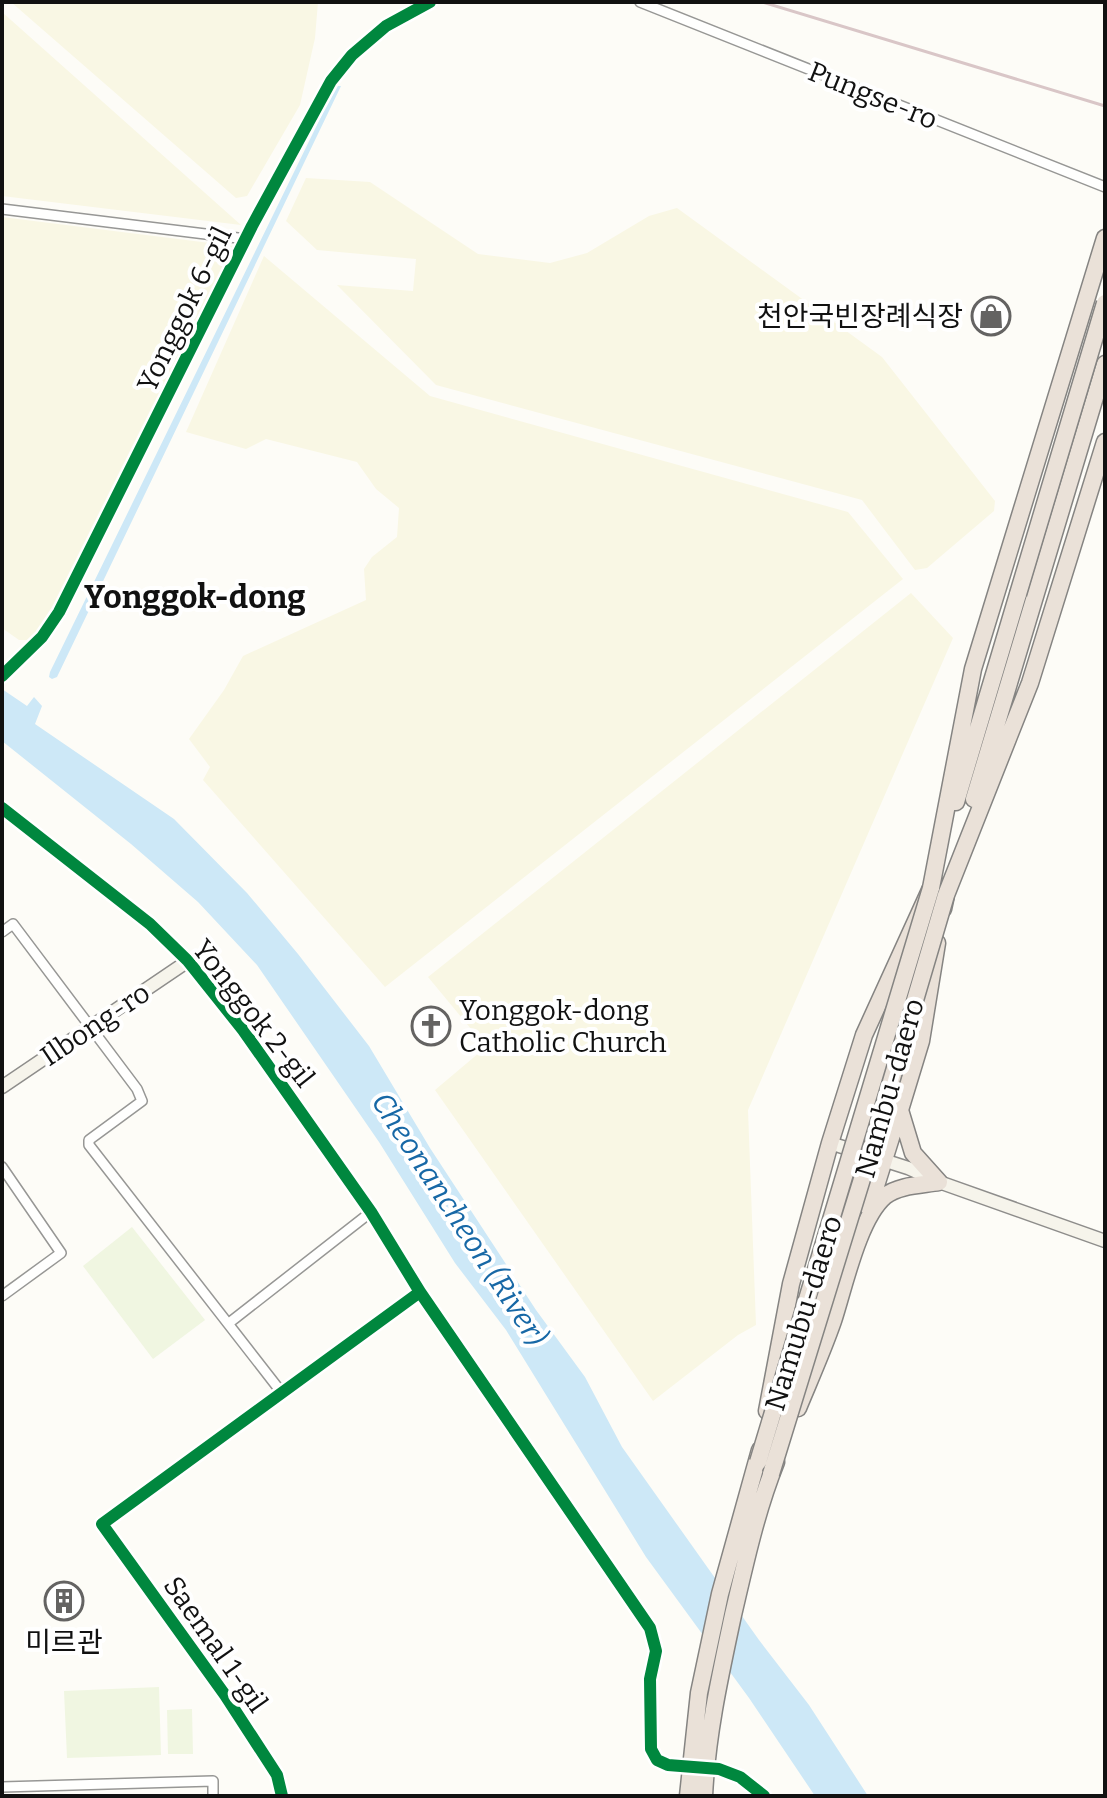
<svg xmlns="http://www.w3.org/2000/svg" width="1107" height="1798" font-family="Bitter,'Noto Sans KR',serif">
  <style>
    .farmland { fill: #f9f7e4 }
    .pitch { fill: #f0f6e1 }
    .water { fill: #cde8f7 }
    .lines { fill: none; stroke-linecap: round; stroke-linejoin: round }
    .street-casing { stroke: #979795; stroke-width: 12 }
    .secondary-casing { stroke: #8e8d8b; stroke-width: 15 }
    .highway-casing { stroke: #858482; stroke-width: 19 }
    .street { stroke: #fffffe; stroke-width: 9 }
    .secondary { stroke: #f6f4eb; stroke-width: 12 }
    .highway { stroke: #eae1d8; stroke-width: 16 }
    .rail { stroke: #d9c6c7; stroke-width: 3 }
    .highway-bridge-casing { stroke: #858482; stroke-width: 19; stroke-linecap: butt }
    .highway-bridge { stroke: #eae1d8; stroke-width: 16 }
    .cycleway-casing { stroke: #fff; stroke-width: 17 }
    .cycleway { stroke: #00873e; stroke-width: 12 }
    .labels { text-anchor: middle; stroke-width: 8; stroke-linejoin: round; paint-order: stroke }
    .street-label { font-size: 28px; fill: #111; stroke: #fff }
    .poi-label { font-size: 28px; fill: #111; stroke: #fff; text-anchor: end }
    .water-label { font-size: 30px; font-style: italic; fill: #1768a6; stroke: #fff }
    .quarter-label { font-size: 32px; font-weight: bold; fill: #111; stroke: #fff }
  </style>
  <rect width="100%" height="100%" fill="#fdfcf7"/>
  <path class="farmland" d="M11,2h307l-3,36 -15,67 -53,91 -11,2z
    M2,12l239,213 -239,-29z
    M306,178l64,4 108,72 72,9 37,-10 62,-37 28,-8 205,149 113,144 -1,10 -67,57 -12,2 -53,-70 -426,-115 -99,-100 76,6 3,-32 -99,-9 -31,-29z
    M2,217l232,29 2,9 -175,346 -26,35 -6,4h-10l-17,-12z
    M264,256l166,140 418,116 55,67 -518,408 -182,-207 7,-13 -21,-28 35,-49 19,-34 123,-56 -2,-31 8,-12 25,-20 2,-29 -23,-19 -19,-27 -91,-23 -20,10 -60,-17z
    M911,593l42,45 -205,472 8,215 -18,10 -85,66 -218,-311 51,-43 -58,-70z"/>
  <path class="pitch" d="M132,1227l73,93 -52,39 -70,-93z
    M159,1687l2,68 -94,3 -3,-67z
    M192,1709l1,45h-25l-1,-44z"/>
  <path class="water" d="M336,86h5l-284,591 -5,2 -3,-2 1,-5z
    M2,689l25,17 7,-9 8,9 -7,18 139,95 73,74 51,61 71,92 61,102 106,162 49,67 37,70 137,193 50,65 59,91h-53l-66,-98 -103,-141 -140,-227 -51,-67 -76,-121 -122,-177 -59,-63 -67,-58 -129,-103z"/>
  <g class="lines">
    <defs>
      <path id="street" d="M640,2l465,185
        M2,209l244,30
        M2,676l40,-39 17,-25 193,-386 79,-145 21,-26 34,-29 44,-24
        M2,808l148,116 38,37 55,69 128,182 49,80 230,336 6,23 -6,28 1,70 6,11 11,5
        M2,932l11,-8 124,165 5,12 -53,39v5l193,248
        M2,1167l59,86 -59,43
        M229,1323l142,-111
        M2,1787l211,-6v15"/>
      <path id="secondary" d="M2,1087l186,-126
        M830,1143l78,25 31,14 166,59
        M719,1769l21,8 24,19
        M282,1796l-5,-21 -52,-80 -123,-171 318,-232"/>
      <path id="highway" d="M974,799l131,-435
        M956,802l62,-208
        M943,909l3,-14 84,-212 75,-241
        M937,943l-16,98 -21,69 13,43 26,29
        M869,1208l30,-96
        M798,1408c12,-29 25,-58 35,-87 11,-33 25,-102 52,-125 14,-11 37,-11 54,-14
        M767,1411l24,-127 39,-141 34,-108 67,-147 42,-219 132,-431
        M688,1796l11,-103 21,-99 40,-144
        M704,1796c3,-62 16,-120 29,-181 12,-51 23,-103 43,-153"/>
    </defs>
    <use href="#street" class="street-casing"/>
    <use href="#secondary" class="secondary-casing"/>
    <use href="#highway" class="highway-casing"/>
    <use href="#street" class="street"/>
    <use href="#secondary" class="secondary"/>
    <use href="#highway" class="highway"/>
    <path class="rail" d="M762,2l343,104"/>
    <defs>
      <path id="highway-bridge" d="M1018,594l87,-291
        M758,1462l173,-574
        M771,1474l99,-321 76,-258"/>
    </defs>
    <use href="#highway-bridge" class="highway-bridge-casing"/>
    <use href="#highway-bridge" class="highway-bridge"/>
    <defs>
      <path id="cycleway" d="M2,676l40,-39 17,-25 193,-386 79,-145 21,-26 34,-29 44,-24
        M2,808l148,116 38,37 55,69 128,182 49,80 230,336 6,23 -6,28 1,70 6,11 11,5 51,4 21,8 24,19
        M282,1796l-5,-21 -52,-80 -123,-171 318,-232"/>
    </defs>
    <use href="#cycleway" class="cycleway-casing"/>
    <use href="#cycleway" class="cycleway"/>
  </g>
  <defs>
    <symbol id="shop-ring" viewBox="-11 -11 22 22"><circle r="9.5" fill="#fff" stroke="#646362" stroke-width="1.5"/><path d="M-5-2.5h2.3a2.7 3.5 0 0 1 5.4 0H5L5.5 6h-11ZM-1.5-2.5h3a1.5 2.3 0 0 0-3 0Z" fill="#646362"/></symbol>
    <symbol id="church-ring" viewBox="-11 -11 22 22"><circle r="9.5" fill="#fff" stroke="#646362" stroke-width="1.5"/><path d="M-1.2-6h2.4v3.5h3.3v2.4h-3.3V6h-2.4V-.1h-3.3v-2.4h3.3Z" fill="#646362"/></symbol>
    <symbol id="building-ring" viewBox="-11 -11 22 22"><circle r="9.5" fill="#fff" stroke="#646362" stroke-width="1.5"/><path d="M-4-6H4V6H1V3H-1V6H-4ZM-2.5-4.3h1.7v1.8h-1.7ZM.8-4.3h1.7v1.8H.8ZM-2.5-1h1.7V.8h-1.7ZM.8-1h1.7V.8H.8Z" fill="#646362"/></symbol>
  </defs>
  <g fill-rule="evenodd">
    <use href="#shop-ring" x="969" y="294" width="44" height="44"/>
    <use href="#church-ring" x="409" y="1004" width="44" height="44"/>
    <use href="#building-ring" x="42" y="1579" width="44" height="44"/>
  </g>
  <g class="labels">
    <g class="street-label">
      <text transform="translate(873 95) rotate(22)" y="10">Pungse-ro</text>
      <text transform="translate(184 309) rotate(-64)" y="10">Yonggok 6-gil</text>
      <text transform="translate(254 1013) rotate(52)" y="10">Yonggok 2-gil</text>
      <text transform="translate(95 1024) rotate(-34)" y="10">Ilbong-ro</text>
      <text transform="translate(889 1088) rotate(-74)" y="10">Nambu-daero</text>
      <text transform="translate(803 1313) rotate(-73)" y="10">Namubu-daero</text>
      <text transform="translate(216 1644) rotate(55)" y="10">Saemal 1-gil</text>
    </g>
    <g class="poi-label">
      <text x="963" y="326">천안국빈장례식장</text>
      <text x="459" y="1020" text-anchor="start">Yonggok-dong<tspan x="459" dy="32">Catholic Church</tspan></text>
      <text x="64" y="1652" text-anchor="middle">미르관</text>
    </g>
    <g class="water-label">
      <text transform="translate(459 1219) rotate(57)" y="10">Cheonancheon (River)</text>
    </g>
    <g class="quarter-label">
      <text x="195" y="608">Yonggok-dong</text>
    </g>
  </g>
  <rect width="1107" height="1798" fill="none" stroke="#111111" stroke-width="8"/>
</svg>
